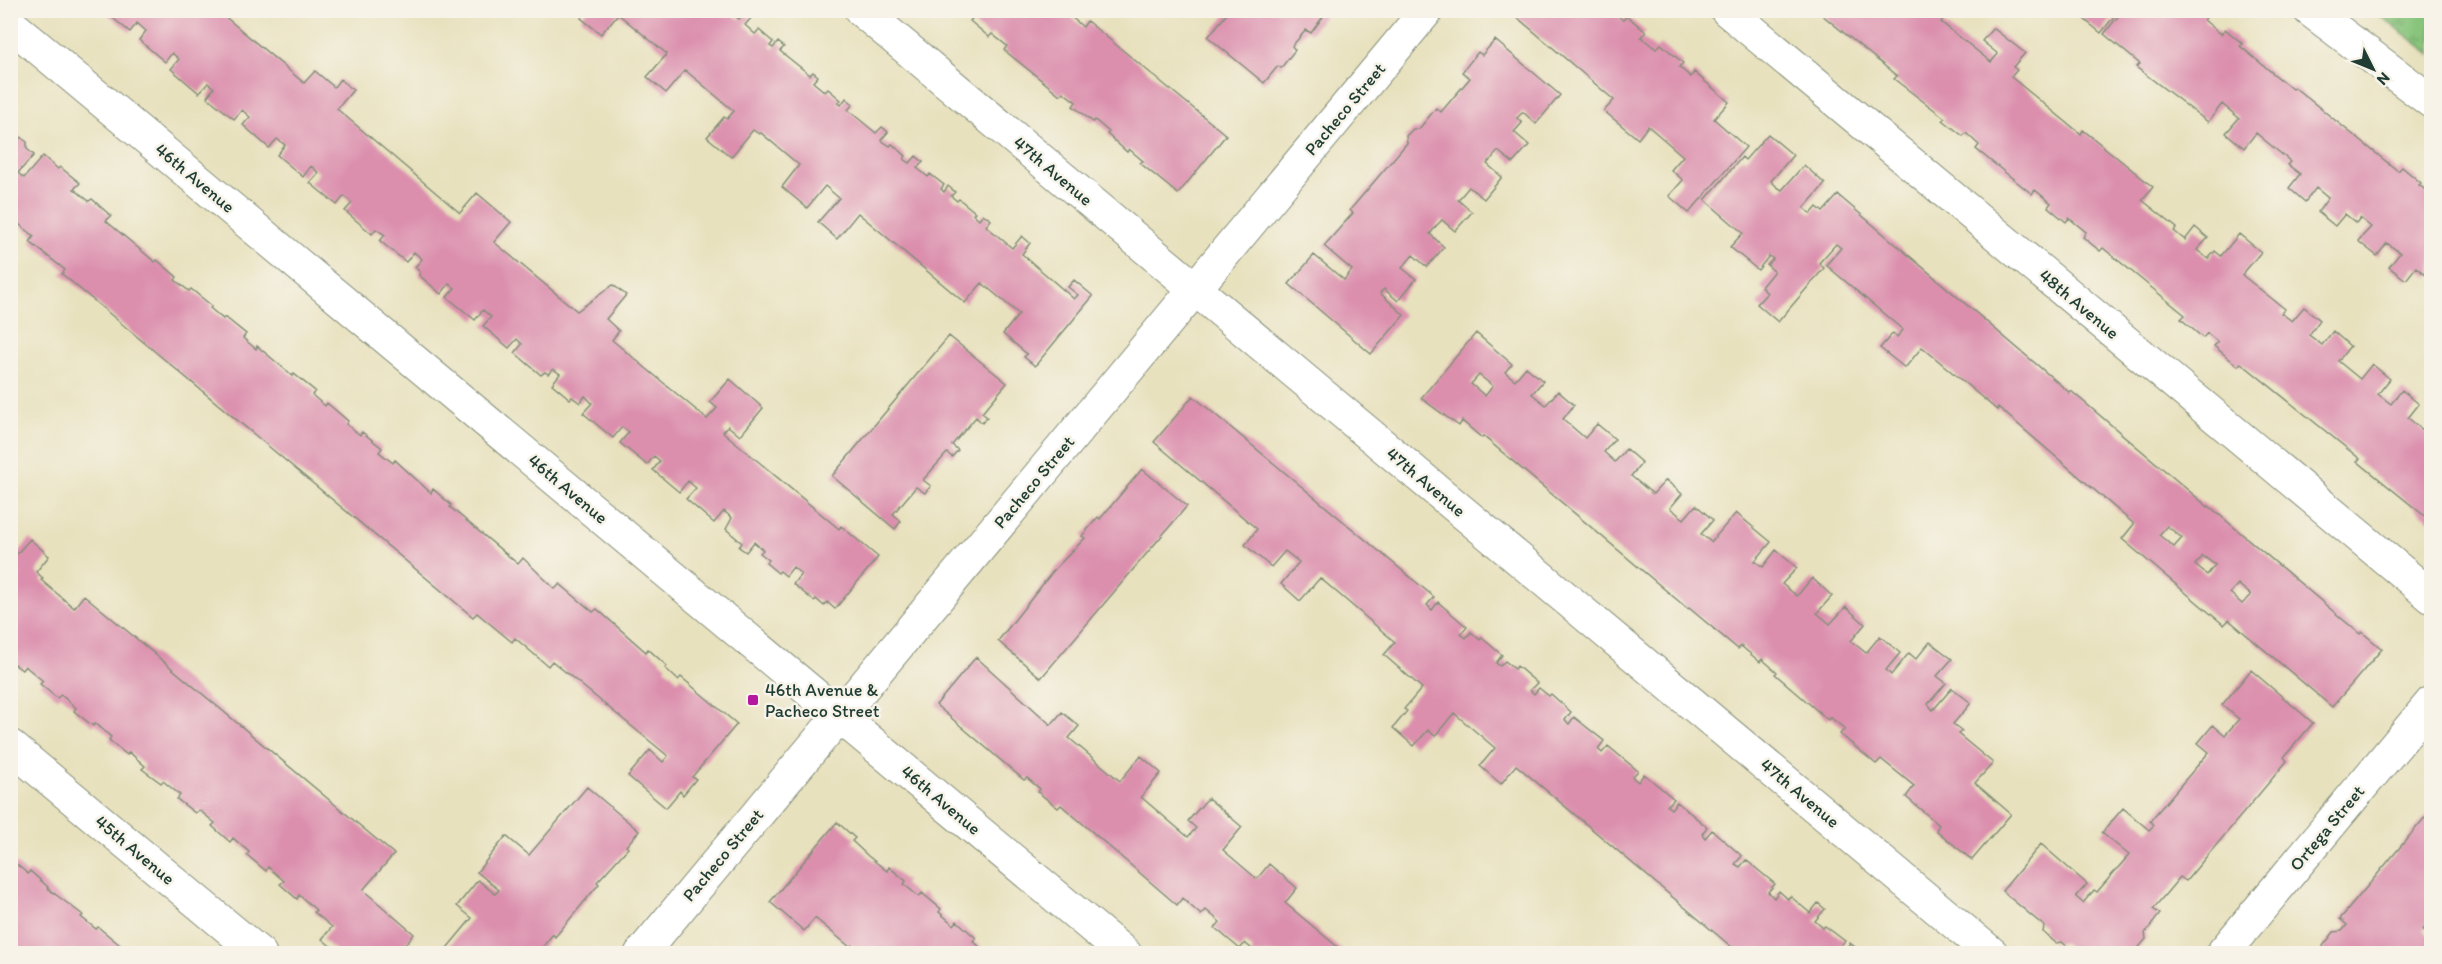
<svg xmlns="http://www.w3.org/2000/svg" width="2442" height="964" font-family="Itim,sans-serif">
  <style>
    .park { fill: url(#park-tufts); stroke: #548158; stroke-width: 1.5 }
    .building { fill: #db8fad; fill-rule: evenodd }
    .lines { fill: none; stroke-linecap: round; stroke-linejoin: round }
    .minor-casing { stroke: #848f79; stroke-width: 35 }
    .minor { stroke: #fff; stroke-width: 33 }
    .poi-dot { fill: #b5179e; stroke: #f7f3e8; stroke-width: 2 }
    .labels { text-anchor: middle; stroke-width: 5; stroke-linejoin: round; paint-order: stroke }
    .street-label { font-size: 18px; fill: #1f3d34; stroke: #f7f3e8 }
    .poi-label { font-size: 18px; fill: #1f3d34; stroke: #f7f3e8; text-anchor: start }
  </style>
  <defs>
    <pattern id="park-tufts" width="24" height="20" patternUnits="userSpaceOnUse" patternTransform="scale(1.5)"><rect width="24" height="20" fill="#88c57b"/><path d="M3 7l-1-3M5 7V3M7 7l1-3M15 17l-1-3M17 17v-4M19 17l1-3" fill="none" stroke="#6fa166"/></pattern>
  </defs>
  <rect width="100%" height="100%" fill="#f7f3e8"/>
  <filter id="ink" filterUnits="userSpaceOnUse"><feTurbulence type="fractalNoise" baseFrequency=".0167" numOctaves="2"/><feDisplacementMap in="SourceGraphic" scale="12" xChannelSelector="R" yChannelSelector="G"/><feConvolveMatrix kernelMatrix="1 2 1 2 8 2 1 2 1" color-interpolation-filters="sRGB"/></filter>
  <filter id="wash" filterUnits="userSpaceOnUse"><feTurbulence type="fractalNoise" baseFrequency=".008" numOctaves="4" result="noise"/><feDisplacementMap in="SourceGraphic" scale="24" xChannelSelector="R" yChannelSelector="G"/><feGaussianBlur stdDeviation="1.35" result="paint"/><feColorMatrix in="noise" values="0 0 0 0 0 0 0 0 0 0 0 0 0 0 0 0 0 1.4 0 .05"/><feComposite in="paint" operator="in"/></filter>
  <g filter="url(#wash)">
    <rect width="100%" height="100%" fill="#e8e1be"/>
    <path class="park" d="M2374,11h57v43z"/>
    <g id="blocks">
      <path class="building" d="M103,10h114l87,73 11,-12 19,16 6,-8 13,11 -16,19 123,104 17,-20 34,29 -17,20 83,69 36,-26 13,10 -20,24 13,12 -7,9 95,79 10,-11 -7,-6 20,-23 33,29 -23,28 -12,-10 -5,6 116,97 2,-3 37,31 -43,52 -8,-7 -3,4 -8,-7 -2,2 -21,-17 8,-10 -8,-7 -7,9 -6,-5 -2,2 -12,-10 3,-3 -9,-7 3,-3 -9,-8 -8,10 -7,-5 3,-4 -16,-14 6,-11 -8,-7 -10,12 -28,-24 10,-11 -8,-7 -9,11 -26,-22 7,-9 -6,-5 -7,9 -27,-22 9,-11 -7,-5 -9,11 -30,-25 9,-10 -7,-7 -5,7 -8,-6 -2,2 -18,-15 8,-10 -7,-5 -5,5 -3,-2 -4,3 -26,-22 7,-9 -5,-5 -8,9 -26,-22 8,-9 -8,-7 -8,10 -28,-23 8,-9 -6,-4 -8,10 -22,-19 1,-3 -5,-5 7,-8 -8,-7 -8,10 -26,-21 5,-6 -9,-6 -4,5 -27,-23 7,-8 -8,-7 -7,9 -27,-22 9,-10 -8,-7 -8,11 -26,-22 8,-10 -8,-6 -8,9 -26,-23 7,-8 -8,-7 -8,9 -27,-22 7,-9 -6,-5 -9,10 -28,-24 8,-10 -7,-6 -7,9 -26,-22 7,-9 -9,-8 -7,9z
        M587,10h146l2,2 -2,3 6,4 6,-6 6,5 -6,7 10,9 4,-4 14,12 -3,4 3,2 5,-6 6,5 -4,4 30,24 3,-3 5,4 -5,6 12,10 3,-3 13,11 -3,3 3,2 5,-7 7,6 -5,6 28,23 6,-6 6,5 -7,8 9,6 2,-2 14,12 -2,3 6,4 6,-7 7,6 -6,6 11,9 2,-3 14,11 -3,4 3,3 4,-6 7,6 -4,4 6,5 2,-2 16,13 -2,2 6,5 4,-5 8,6 -5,6 26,22 10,-12 8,7 -8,11 52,45 4,-4 -10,-8 6,-7 19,16 -58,70 -11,-9 3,-3 -24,-20 16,-20 -37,-31 -17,20 -107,-90 -21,26 -19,-17 21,-24 -14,-12 -18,22 -25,-21 17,-22 -38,-32 -2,1 -6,-4 -22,27 -24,-20 17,-20 3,2 7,-8 -49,-41 -19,23 -19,-16 20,-23 -49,-40 -17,20 -20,-16z
        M971,10h92l20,17 4,-6 139,114 -48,59 -38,-31 3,-2 -14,-12 -2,3 -20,-18 2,-2 -14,-12 -2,2 -20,-16 3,-4 -13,-10 -3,3 -56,-45 3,-4 -15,-12 -3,3 -19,-16 6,-7z
        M1230,10h98l-17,23 -5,-3 -14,16 3,4 -14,18 -3,-2 -14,17 -56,-46z
        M1514,10h97l12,10 4,-4 19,16 -5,5 15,12 5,-5 22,19 -4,4 12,10 3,-5 35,30 -15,17 32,28 -57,66 -20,-17 14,-16 -12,-10 12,-14 -35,-30 -10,13 -34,-28 10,-11 -102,-87z
        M1816,10h134l-9,12 50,40 7,-8 -16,-13 11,-13 32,25 -12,14 4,3 -6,7 70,57 2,-4 70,57 -11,13 35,28 -3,3 11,9 10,-13 13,11 -11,12 11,9 7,-8 6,5 18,-22 22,18 -19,23 43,34 -4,4 11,8 12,-14 16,13 -11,15 13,10 11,-14 17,15 -12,15 22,18 12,-15 18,15 -12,15 13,10 11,-14 17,14 -11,14 21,17 3,-2v89l-75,-61 3,-2 -119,-96 -3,3 -24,-20 4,-4 -11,-9 -4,5 -22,-19 4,-4 -82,-67 -3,3 -17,-14 3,-5 -17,-14 -3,4 -18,-15 3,-4 -16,-13 -3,4 -35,-28 -21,-17 3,-4 -13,-12 -3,3 -20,-16 2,-2 -51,-39 3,-3z
        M2073,10h46l-18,23z
        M2123,10h76l8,6 -3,4 17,14 4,-5 18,15 -3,2 52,43 2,-2 104,84 4,-4 19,16 -2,2 13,10v77l-4,5 -12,-10 -10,13 -17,-13 11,-14 -13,-10 -10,13 -19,-15 13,-14 -11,-9 -4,5 -11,-9 -10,12 -17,-14 10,-14 -12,-10 -11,14 -16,-14 11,-14 -12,-9 3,-3 -35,-29 -12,15 -18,-15 13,-15 -17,-14 -14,18 -72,-55 4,-3 -36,-30z
        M1495,40l65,55 -24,29 -13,-12 -6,6 5,5 -8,9 15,13 -16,18 -15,-12 -11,13 15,13 -18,22 -15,-12 -11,13 14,12 -17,19 -13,-11 -6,6 -6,8 14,13 -17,20 -14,-12 -11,13 14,11 -18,22 -14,-12 -4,4 24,22 -33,39 -82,-70 25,-29 30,25 8,-10 -28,-24 29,-33 -3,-3 57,-67 -1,-7 7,-7h6l17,-21 5,4 29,-34 -8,-6 16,-20 4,3z
        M1768,134l25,21 -22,26 6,6 5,3 22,-25 21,19 -21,24 7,6 6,-7 6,5 15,-17 232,198 1,-2 137,116 1,-1 151,128 2,-2 20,17 -50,58 -103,-87 -5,5 -102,-86 12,-15 -136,-117 -1,3 -75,-63 -17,21 -25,-20 13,-15 4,4 6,-7 -77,-65 15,-17 -5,-4 -17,19 5,5 -46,54 -21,-18 10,-11 -6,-6 13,-16 -7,-6 6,-6 -4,-3 -11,14 -28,-23 13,-14 -38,-33 37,-43 3,3zM2167,526l15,12 -8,9 -15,-12zM2203,556l12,9 -8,10 -12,-10zM2238,584l13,11 -9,9 -12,-11z
        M10,135l9,1 8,6v7l7,6 -16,18 6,5 19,-22 15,13 2,-2 20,16 -6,6 15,12 3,-2 19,17 -5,5 49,41 2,-2 20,17 -2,3 14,11 2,-2 21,17 -2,2 13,11 2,-2 21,17 -3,4 13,11 1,-3 36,30 1,-2 21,17 -3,4 13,11 2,-3 21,18 -2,3 14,11 2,-3 20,16 -3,4 14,11 2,-3 36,33 2,-4 18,16 -1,2 68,57 5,-6 32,31 5,-5 33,28 4,-3 49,43 2,-3 19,17 -2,2 13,12 3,-3 56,47 -45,53 4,2 -13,16 -3,-4 -14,17 -38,-32 22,-26 13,12 5,-6 -116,-95 -4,5 -33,-28 -3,4 -35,-29 -4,4 -411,-343 3,-4 -35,-28 4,-6 -24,-19z
        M1476,333l36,31 -7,8 10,8 11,-13 17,14 -11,13 14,11 12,-14 16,14 -11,14 22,19 12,-14 18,15 -11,13 11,10 11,-13 16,14 -11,13 22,18 13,-14 16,14 -12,14 14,11 12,-14 17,15 -12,14 10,8 25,-29 35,29 -16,19 8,6 13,-17 21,18 -15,16 15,12 15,-18 20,18 -15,17 13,11 16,-17 19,17 -14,17 15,12 14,-17 20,17 -14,17 5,5 18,-22 7,6 14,-17 22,17 -15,17 9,7 -18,21 5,6 19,-22 19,15 -18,21 9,7 -4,3 35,29 -18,20 36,31 -39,46 -36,-30 3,-5 -33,-28 8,-11 -33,-27 -5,5 -36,-30 5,-5 -15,-12 -2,3 -53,-46 2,-2 -15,-13 -2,3 -19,-16 -3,3 -49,-41 -1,1 -205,-173 -1,2 -20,-17 -3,5 -38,-28zM1479,375l14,11 -8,10 -14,-12z
        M949,336l58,47 -25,30 5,4 -5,6 -6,-6 -24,28 6,5 -6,7 -5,-4 -24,27 8,6 -6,7 -9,-6 -23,27 8,7 -6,8 -63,-53z
        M1193,396l241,201 -7,8 5,5 6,-8 29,25 -6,7 5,4 5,-6 9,8 2,-2 20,17 -6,8 4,3 5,-5 10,8 2,-3 20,17 -7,7 4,4 5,-6 10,8 2,-2 20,18 -6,8 4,4 5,-7 30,24 -6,8 4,4 6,-7 30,25 -6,6 6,5 6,-8 30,25 -7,7 4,3 6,-7 30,25 -5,7 3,4 7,-8 30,26 -7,8 5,3 6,-7 29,24 -7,8 6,6 5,-7 9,8 2,-3 20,17 8,-10 7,6 -10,12 8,7 2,-2 20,15 -5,5 5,4 5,-7 11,9 2,-2 5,4h-128l-224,-189 -15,19 -21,-18 15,-18 -41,-35 -19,23 -7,-6 -14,16 -21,-18 14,-17 -3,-2 18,-21 -38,-33 11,-13 -75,-64 -20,23 -19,-17 18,-22 -14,-11 -14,16 -26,-22 12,-16 -103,-87z
        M1142,469l45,37 -146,172 -43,-37 56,-71 31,-32 -3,-2 16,-19 2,2z
        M30,539l19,17 -13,16 7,6 -2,2 33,28 10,-13 310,259 -31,36 51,44 -17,20h-57l-18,-15 10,-12 -18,-15 2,-2 -17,-15 -2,4 -17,-15 4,-3 -16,-14 -2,4 -19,-16 2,-3 -16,-14 -3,4 -18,-16 3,-3 -16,-13 -4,3 -18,-14 3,-4 -17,-14 -2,2 -19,-14 3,-3 -16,-14 -2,3 -18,-15 2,-3 -16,-14 -2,3 -19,-15 2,-3 -15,-13 -4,3 -17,-14 3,-3 -18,-15 -3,4 -12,-9v-109l5,4z
        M976,657l75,68 11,-13 17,14 -10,12 51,43 21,-25 20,17 -20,24 47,40 8,-9 -8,-7 20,-23 34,29 -19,23 34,29 12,-15 28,24 -12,15 61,51h-95l2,-4 -8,-7 -5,6 -25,-21 5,-6 -14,-12 -5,5 -19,-17 -5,7 -116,-100 -3,3 -20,-16 2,-3 -13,-11 -3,2 -88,-75z
        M2251,670l62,53 -29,34 3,4 -101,120 -6,-4 -27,32 7,5 -15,19 1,6 -12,14 -6,-2 -2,3h-50l-14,-12 -6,1 -13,-11 1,-6 -42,-35 39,-47 46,40 -11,13 7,6 11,-13 3,2 32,-37 -27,-22 21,-25 26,22 5,-5 -4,-4 59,-69 -11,-9 15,-18 12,10 14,-16 -17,-14z
        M587,787l52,44 -13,15 2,2 -31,34 2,2 -44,53 -2,-3 -16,20h-95l30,-36 -15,-12 21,-26 17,14 4,-4 -22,-18 29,-36 23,19z
        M2426,816l6,5v98l-9,11 9,7v17h-109v-8l11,-14 8,-1 5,-6 -7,-6z
        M837,822l18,16 -3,3 16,15 19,15 2,-4 17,14 -2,3 15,13 3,-4 19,16 -2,3 15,13 3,-4 19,17 -3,3 15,13h-126l-10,-9 -2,2 -35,-29 -11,13 -34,-29z
        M10,859l18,15 2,-3 18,16 -1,1 36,27 -2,2 15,12 2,-2 33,27h-112l-9,-7z"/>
    </g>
  </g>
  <g filter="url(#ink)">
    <use href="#blocks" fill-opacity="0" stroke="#848f79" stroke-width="1.5"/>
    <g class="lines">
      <defs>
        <path id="minor" d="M861,10l1131,944
          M1727,10l705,587
          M2310,10l122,92
          M10,24l1115,930
          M10,746l250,208
          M641,954l786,-944
          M2222,954l210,-252"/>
      </defs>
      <use href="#minor" class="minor-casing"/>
      <use href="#minor" class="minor"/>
    </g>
  </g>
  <rect class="poi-dot" x="747" y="694" width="12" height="12" rx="3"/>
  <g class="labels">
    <g class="street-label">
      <text transform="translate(1345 109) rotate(-50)" y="6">Pacheco Street</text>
      <text transform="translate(1053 171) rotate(40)" y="6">47th Avenue</text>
      <text transform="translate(195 178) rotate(40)" y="6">46th Avenue</text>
      <text transform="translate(2079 304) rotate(40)" y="6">48th Avenue</text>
      <text transform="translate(1034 482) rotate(-50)" y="6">Pacheco Street</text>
      <text transform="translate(1426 482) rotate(40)" y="6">47th Avenue</text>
      <text transform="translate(568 489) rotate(40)" y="6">46th Avenue</text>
      <text transform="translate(1800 793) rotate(40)" y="6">47th Avenue</text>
      <text transform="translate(941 800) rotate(40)" y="6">46th Avenue</text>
      <text transform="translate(2327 828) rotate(-50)" y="6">Ortega Street</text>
      <text transform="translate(135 850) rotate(40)" y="6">45th Avenue</text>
      <text transform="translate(723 855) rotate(-50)" y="6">Pacheco Street</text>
    </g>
    <g class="poi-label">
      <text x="765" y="696">46th Avenue &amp;<tspan x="765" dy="21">Pacheco Street</tspan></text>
    </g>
  </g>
  <rect width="2442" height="964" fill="none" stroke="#f7f3e8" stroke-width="36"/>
  <g transform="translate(2373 69) rotate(133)" stroke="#f7f3e8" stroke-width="4.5" paint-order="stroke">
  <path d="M0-4.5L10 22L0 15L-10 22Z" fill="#1f3d34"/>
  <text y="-9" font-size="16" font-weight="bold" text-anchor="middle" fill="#1f3d34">N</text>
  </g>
</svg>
